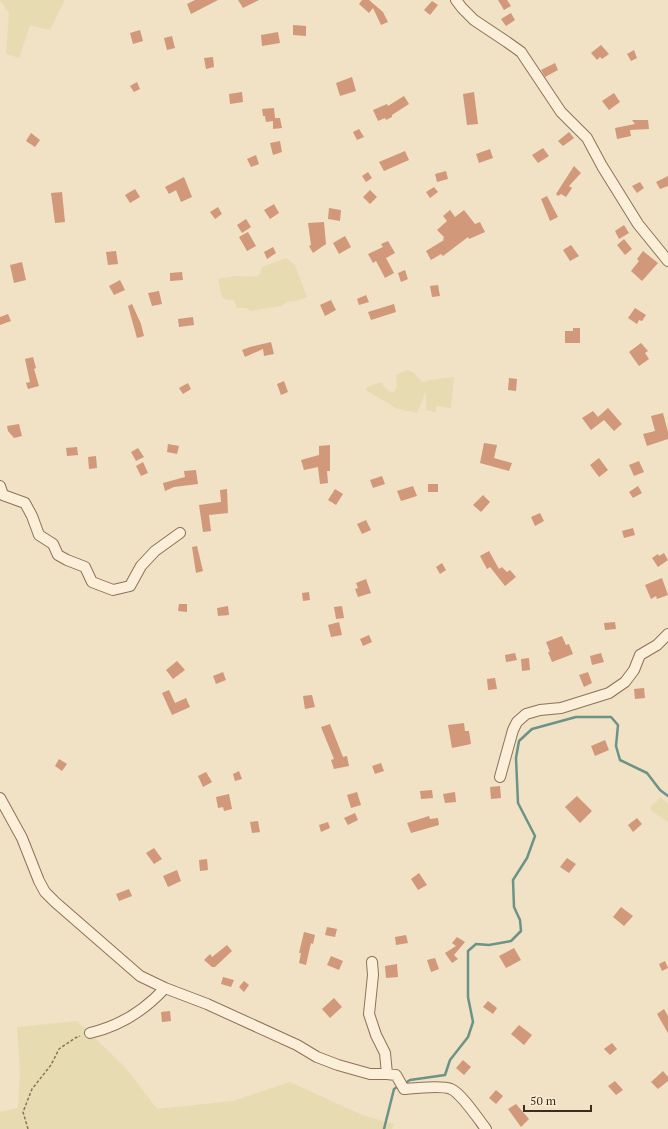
<svg xmlns="http://www.w3.org/2000/svg" width="668" height="1129" font-family="'PT Serif',serif">
  <style>
    .farmland { fill: #e7dbb2 }
    .lines { fill: none; stroke-linecap: round; stroke-linejoin: round }
    .stream { stroke: #6c9387; stroke-width: 2.5 }
    .building { fill: #d19879 }
    .minor-casing { stroke: #8d7259; stroke-width: 12 }
    .path { stroke: #8d7259; stroke-width: 1.5; stroke-dasharray: 3 2; stroke-linecap: butt }
    .minor { stroke: #fbefd9; stroke-width: 10 }
  </style>
  <rect width="100%" height="100%" fill="#f1e1c5"/>
  <path class="farmland" d="M0,0h65l-15,30 -20,-5 -11,33 -13,-4 3,-41z
    M286,258l9,7 12,32 -11,4 -9,1 -6,4 -30,5 -5,-3h-9l-3,-8h-7l-5,-3 -4,-18 19,-3 19,1 4,-3 2,-7z
    M407,370l7,3 8,9h3l5,-2 24,-3 -3,31 -15,-2v6l-10,-2v-19l-9,22 -7,-2h-4l-10,-3 -30,-18 1,-3 14,-5 5,7 7,4 4,-6 -1,-12z
    M660,797l8,7v18l-18,-12 2,-5 4,-3z
    M77,1021l49,47 31,41 76,-8 57,-19 72,33 32,9 -2,5h-392v-17l18,-4 2,-35 -3,-46z"/>
  <g class="lines">
    <path class="stream" d="M404,1084l6,-4 35,-5 5,-15 18,-23 5,-15 -5,-25v-46l8,-7 13,1 22,-4 10,-10 -1,-11 -6,-13 -1,-27 14,-22 8,-22 -17,-33 -2,-45 3,-17 13,-12 44,-12h35l7,8 -2,21 4,14 27,13 13,17 8,6
      M384,1129l10,-40 5,-3"/>
  </g>
  <path class="building" d="M195,0h23l-27,14 -4,-10z
    M238,0h21l-16,8z
    M362,0h7l14,12 5,10 -7,3 -8,-17 -4,5 -10,-9z
    M498,0h9l4,6 -7,4z
    M432,1l6,4 -8,10 -6,-5z
    M511,13l4,7 -9,6 -5,-7z
    M293,25l13,1v10l-13,-1z
    M140,30l3,11 -10,3 -3,-11z
    M278,32l2,11 -18,3 -1,-11z
    M172,36l3,12 -8,2 -3,-12z
    M601,45l8,9 -7,5 -2,-2 -3,3 -6,-7z
    M634,50l3,8 -6,3 -4,-7z
    M213,57l1,10 -8,2 -2,-11z
    M555,63l3,7 -13,7 -4,-7z
    M352,77l4,14 -16,5 -4,-13z
    M137,82l3,7 -6,3 -4,-6z
    M242,92l1,10 -13,2 -1,-10z
    M474,92l4,32 -11,1 -4,-31z
    M614,93l6,9 -11,8 -7,-9z
    M404,96l5,8 -17,11v2l-6,3 -1,-2 -7,3 -5,-11 14,-6 1,2z
    M274,108l1,10h5l2,10 -9,1v-8l-7,1 -1,-6h-2l-1,-7z
    M632,120h16l1,9 -19,1 1,6 -14,3 -2,-11 20,-4z
    M359,129l5,8 -7,3 -4,-8z
    M569,132l5,6 -11,8 -5,-5z
    M31,133l9,7 -5,7 -9,-6z
    M280,141l2,11 -9,3 -3,-12z
    M543,148l6,8 -11,7 -6,-8z
    M490,149l3,9 -14,5 -3,-9z
    M405,151l4,9 -25,11 -5,-9z
    M256,155l3,9 -8,3 -4,-8z
    M574,166l7,7 -12,13 3,2 -6,9 -5,-3 -3,2 -2,-2z
    M446,171l2,8 -11,3 -2,-8z
    M368,172l4,6 -6,4 -4,-6z
    M668,176v10l-8,3 -4,-7z
    M184,177l8,20 -11,5 -5,-12 -7,4 -4,-7z
    M640,182l4,6 -7,5 -5,-7z
    M434,187l4,5 -8,6 -4,-6z
    M135,189l5,8 -10,6 -5,-8z
    M370,190l7,7 -7,7 -7,-7z
    M62,192l3,30 -10,1 -4,-30z
    M547,196l11,21 -8,4 -9,-22z
    M274,204l5,9 -9,6 -6,-9z
    M218,207l4,7 -7,5 -5,-7z
    M329,208l12,2 -1,11 -12,-2z
    M450,210l5,7 9,-7 11,14 5,-2 5,10 -16,7 -1,-2 -25,19 -2,-2 -10,6 -5,-9 18,-11 -1,-1 1,-2 -7,-7 10,-9 -4,-5z
    M246,219l5,8 -9,6 -5,-8z
    M324,222l2,22 -13,9 -4,-7 2,-1 -3,-22z
    M624,225l5,8 -10,6 -4,-8z
    M248,232l8,14 -9,5 -8,-14z
    M345,236l6,11 -12,7 -6,-11z
    M624,239l8,10 -7,6 -8,-10z
    M388,241l7,12 -9,5 8,15 -9,5 -9,-17 -3,2 -5,-9 15,-7 -2,-3z
    M571,245l8,11 -9,5 -7,-11z
    M273,247l3,6 -9,6 -3,-7z
    M116,251l2,13 -10,1 -2,-13z
    M643,251l15,12 -16,18 -11,-10 8,-10 -2,-2z
    M22,262l4,18 -12,3 -4,-18z
    M405,270l3,9 -7,3 -3,-9z
    M182,272l1,8 -13,1v-8z
    M120,280l5,10 -11,5 -5,-9z
    M438,285l2,11 -8,1 -2,-11z
    M159,291l3,13 -10,2 -4,-13z
    M366,295l3,7 -10,3 -2,-6z
    M331,300l5,10 -11,6 -5,-11z
    M132,304l9,20 3,12 -7,2 -9,-32z
    M394,304l2,8 -25,8 -3,-8z
    M635,308l11,7 -4,6 -3,-1 -2,4 -9,-6z
    M8,314l3,7 -11,4v-8z
    M193,317l1,8 -15,2 -1,-8z
    M573,328h7v15h-15v-12h8z
    M271,342l3,12 -10,2 -1,-7 -18,8 -3,-7 8,-3z
    M641,343l7,8 -3,2 4,6 -10,7 -10,-14z
    M33,357l3,11 -2,1 5,17 -11,3 -2,-6 4,-1 -5,-23z
    M509,378l8,1 -1,12 -8,-1z
    M284,381l4,11 -7,3 -4,-11z
    M188,383l3,6 -8,5 -4,-6z
    M608,408l14,16 -8,7 -10,-11 -13,10 -9,-12 11,-7 5,6z
    M663,413l5,19v7l-21,7 -4,-12 12,-3 -4,-15z
    M19,424l3,12 -8,2 -6,-7 -1,-5z
    M484,443l13,2 -3,13 18,5 -3,8 -29,-8z
    M168,444l11,2 -2,8 -10,-2z
    M330,445v26h-3l1,12 -8,1 -2,-17 -14,3 -3,-10 18,-5v-9z
    M77,447l1,8 -11,1 -1,-8z
    M138,448l6,9 -8,4 -5,-9z
    M96,456l1,12 -8,1 -1,-12z
    M599,458l9,12 -9,7 -9,-12z
    M639,461l5,11 -10,4 -5,-11z
    M143,462l5,11 -7,3 -5,-10z
    M196,470l2,14 -24,3 -9,4 -2,-8 22,-6 -1,-6z
    M382,476l3,8 -12,4 -3,-8z
    M428,484h10v8h-10z
    M413,486l4,10 -16,5 -4,-10z
    M638,486l4,7 -9,5 -4,-6z
    M227,489l1,24 -19,2 2,16 -8,1 -4,-27 22,-3 -1,-12z
    M335,489l8,5 -7,11 -8,-5z
    M483,495l7,7 -9,10 -8,-7z
    M540,513l4,8 -9,5 -4,-9z
    M366,520l5,10 -9,4 -5,-10z
    M633,528l2,7 -11,3 -2,-7z
    M197,546l6,25 -7,2 -4,-26z
    M489,551l10,18 3,-2 5,5 3,-2 6,7 -11,9 -15,-19 -3,2 -7,-13z
    M664,553l4,7 -10,7 -6,-9 6,-4 1,2z
    M442,563l4,7 -6,4 -4,-7z
    M662,578l6,17 -11,4 -1,-3 -5,3 -6,-14z
    M366,579l5,14 -13,4 -3,-8 3,-1 -2,-5z
    M309,592l1,8 -7,1 -1,-8z
    M179,604h8v8l-9,-1z
    M228,606l1,9 -11,1 -1,-8z
    M342,606l2,12 -8,1 -2,-12z
    M339,622l3,13 -11,2 -3,-12z
    M615,622l1,7 -11,1 -1,-7z
    M369,635l3,7 -9,4 -3,-7z
    M562,636l4,9 3,-1 4,10 -21,8 -4,-10h2l-4,-10z
    M515,653l2,7 -11,2 -1,-7z
    M601,653l3,9 -12,3 -2,-9z
    M529,658l1,12 -8,1 -1,-12z
    M177,661l8,9 -12,9 -7,-9z
    M223,672l3,8 -10,4 -3,-8z
    M588,672l4,11 -8,4 -5,-12z
    M495,678l2,11 -9,1 -1,-11z
    M644,688l1,10 -10,1 -1,-10z
    M169,690l6,13 11,-5 4,9 -18,8 -10,-22z
    M312,695l3,12 -10,2 -2,-13z
    M464,723l1,8h4l2,13 -19,4 -4,-23z
    M330,724l13,33 4,-1 2,10 -15,3 -3,-9 3,-1 -13,-32z
    M605,740l4,10 -14,6 -4,-10z
    M59,759l8,5 -5,7 -7,-5z
    M381,763l3,8 -9,3 -3,-8z
    M239,771l3,8 -7,2 -2,-7z
    M206,772l6,10 -9,5 -5,-11z
    M500,786l1,12 -10,1 -1,-12z
    M432,790l1,8 -12,1 -1,-8z
    M357,792l4,13 -10,3 -4,-13z
    M455,792l1,10 -11,1 -2,-9z
    M229,794l3,15 -8,2 -1,-4 -5,1 -2,-11z
    M577,796l15,15 -12,12 -15,-16z
    M355,813l3,7 -10,5 -4,-7z
    M429,816l1,3 8,-1 1,7 -28,8 -4,-10z
    M637,818l5,6 -9,8 -5,-7z
    M258,821l2,11 -8,1 -2,-11z
    M328,822l2,6 -9,4 -2,-7z
    M154,848l8,11 -8,5 -8,-11z
    M567,858l9,6 -7,9 -9,-6z
    M207,859l1,11 -8,1 -1,-11z
    M177,870l4,11 -13,6 -5,-11z
    M419,873l8,12 -9,5 -7,-11z
    M129,889l3,7 -13,5 -3,-7z
    M621,907l12,9 -9,10 -11,-9z
    M327,927l10,2 -2,8 -10,-2z
    M304,932l11,3 -2,9 -2,-1 -5,22 -7,-2 2,-10h-2z
    M406,935l2,8 -12,2 -1,-8z
    M457,937l8,5 -11,13 4,4 -6,4 -7,-10 11,-7 -4,-3z
    M227,945l5,6 -17,16h-3l-8,-7 6,-6 2,3z
    M514,948l7,12 -15,8 -7,-12z
    M331,956l12,5 -4,9 -12,-5z
    M435,958l4,11 -8,3 -4,-12z
    M665,961l3,7 -6,3 -3,-7z
    M397,964l1,13 -12,1 -1,-12z
    M223,977l11,3 -3,7 -10,-3z
    M244,981l5,4 -5,7 -5,-5z
    M334,998l8,9 -12,11 -8,-9z
    M488,1001l9,7 -4,6 -10,-7z
    M664,1009l4,7v17l-11,-19z
    M170,1011l1,10 -9,1 -1,-10z
    M519,1025l13,10 -8,10 -13,-11z
    M612,1043l5,6 -7,6 -6,-6z
    M463,1060l8,7 -7,8 -8,-7z
    M663,1071l5,6v4l-10,8 -7,-7z
    M615,1081l8,9 -7,5 -8,-9z
    M496,1090l7,6 -7,8 -7,-6z
    M516,1104l13,15 -8,8 -13,-18z"/>
  <g class="lines">
    <defs>
      <path id="minor" d="M456,0l6,8 12,12 33,22 14,10 40,60 26,26 15,28 36,58 30,37
        M0,486l3,9 22,8 7,13 7,19 14,9 5,11 9,5 18,7 7,15 21,8 17,-4 11,-20 14,-15 25,-18
        M500,777l13,-47 4,-8 9,-8 14,-4 21,-2 48,-15 16,-11 9,-12 6,-15 17,-10 11,-11
        M0,798l22,40 17,43 6,11 10,10 85,74 25,12 42,16 90,41 20,12 21,8 32,9h17l9,1 8,14c11,-1 38,-4 47,0 10,4 28,31 35,40
        M372,962l1,13 -4,39 7,21 9,18 2,21
        M90,1033c30,-7 54,-22 75,-45"/>
    </defs>
    <use href="#minor" class="minor-casing"/>
    <path class="path" d="M28,1129l-5,-17 9,-23 19,-24 8,-16 16,-11 5,-2"/>
    <use href="#minor" class="minor"/>
  </g>
  <path d="M524 1105v6h67v-6" fill="none" stroke="#3c2b1e" stroke-width="2"/>
  <text x="530" y="1105" font-size="12" fill="#3c2b1e" stroke="#f8ecd5" stroke-width="3" paint-order="stroke">50 m</text>
</svg>
